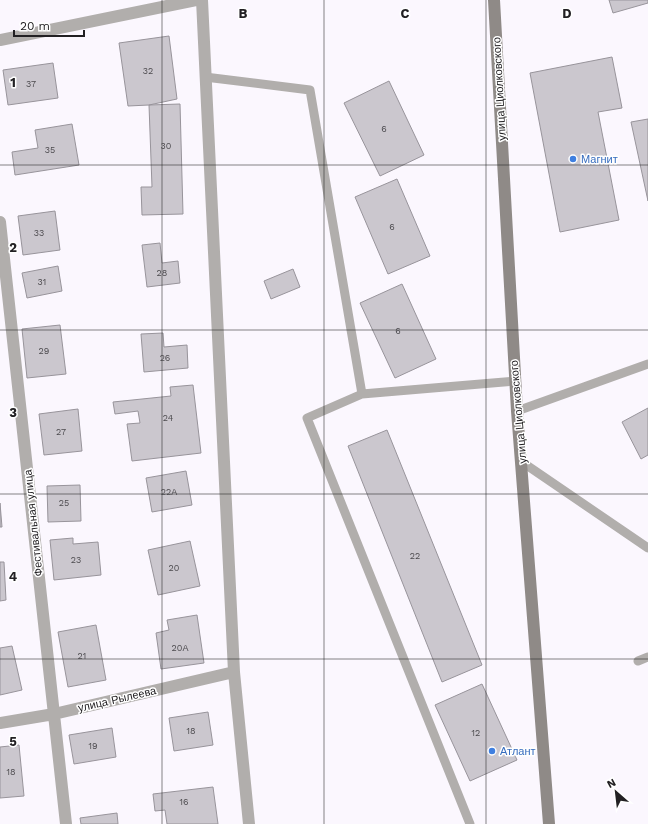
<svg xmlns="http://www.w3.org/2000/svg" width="648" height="824" font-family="'Work Sans',sans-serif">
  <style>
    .building { fill: #cbc7ce; stroke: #98949b }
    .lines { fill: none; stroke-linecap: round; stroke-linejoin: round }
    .lane { stroke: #b1aeac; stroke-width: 9 }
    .street { stroke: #b1aeac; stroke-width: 12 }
    .secondary { stroke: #8f8a87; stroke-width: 12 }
    .grid { fill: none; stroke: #222023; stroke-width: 1; stroke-opacity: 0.55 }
    .shop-dot { fill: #3f7fe0; stroke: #fff; stroke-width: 1.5 }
    .labels { text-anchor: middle; stroke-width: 3; stroke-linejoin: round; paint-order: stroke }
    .number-label { font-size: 9px; fill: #4c4a4e }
    .street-label { font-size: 11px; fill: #222023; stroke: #fff }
    .shop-label { font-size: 11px; fill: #366cbe; stroke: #fff; text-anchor: start }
    .grid-label { font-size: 13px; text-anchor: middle; font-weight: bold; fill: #222023; stroke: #fff; stroke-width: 3; stroke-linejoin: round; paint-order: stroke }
  </style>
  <rect width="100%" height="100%" fill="#fbf7fe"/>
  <path class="building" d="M609,0h39v3l-35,10z
    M169,36l8,63 -28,6 -21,1 -9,-63z
    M612,57l10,51 -24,4 21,108 -59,12 -30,-159z
    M53,63l5,35 -50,7 -5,-35z
    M389,81l35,74 -44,21 -36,-73z
    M180,104l3,110 -41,1 -1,-28h11l-3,-82z
    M648,119v82l-17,-79z
    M72,124l7,41 -64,10 -3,-23 26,-4 -3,-18z
    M397,179l33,77 -42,18 -33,-77z
    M55,211l5,39 -37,5 -5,-39z
    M160,243l2,20 16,-2 2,22 -33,4 -5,-42z
    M58,266l4,25 -35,7 -5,-25z
    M293,269l7,18 -29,12 -7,-18z
    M402,284l34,75 -41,19 -35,-75z
    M60,325l6,49 -39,4 -5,-49z
    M163,333l1,14 23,-2 1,23 -44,4 -3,-38z
    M193,385l8,68 -69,8 -5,-37 13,-1 -2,-12 -23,3 -2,-12 58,-6 -1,-9z
    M648,408v47l-7,4 -19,-37z
    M78,409l4,42 -38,4 -5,-41z
    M387,430l95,235 -40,17 -94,-236z
    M186,471l6,34 -40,7 -6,-34z
    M80,485l1,36 -33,1 -1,-36z
    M0,503l2,24h-2z
    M73,538v6l25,-2 3,33 -47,5 -4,-40z
    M190,541l10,45 -42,9 -10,-45z
    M0,562h4l2,38 -6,1z
    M197,615l7,48 -43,6 -5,-36 13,-3 -2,-10z
    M96,625l10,55 -38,7 -10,-55z
    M12,646l10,44 -22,5v-47z
    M482,684l35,76 -47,21 -35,-76z
    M208,712l5,33 -39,6 -5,-33z
    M112,728l4,29 -42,7 -5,-29z
    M19,745l5,51 -24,2v-51z
    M213,787l5,37h-51l-2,-14 -10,1 -2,-17z
    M117,813l1,11h-37l-1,-6z"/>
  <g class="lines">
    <path class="lane" d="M205,77l105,13 52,304
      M517,411l131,-47
      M522,462l126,86
      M638,661l10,-4
      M470,824l-163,-406 55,-24 153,-13"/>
    <path class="street" d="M202,0l32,672 15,152
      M0,40l196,-40
      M0,222l66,602
      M0,723l54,-9 180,-42"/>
    <path class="secondary" d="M494,0l23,411 32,413"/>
  </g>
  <path class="grid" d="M162,0v824M324,0v824M486,0v824M0,165h648M0,330h648M0,494h648M0,659h648"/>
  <g class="shop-dot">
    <circle cx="573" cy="159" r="4"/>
    <circle cx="492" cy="751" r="4"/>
  </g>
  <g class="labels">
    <g class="number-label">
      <text x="148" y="74">32</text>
      <text x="31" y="87">37</text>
      <text x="384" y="132">6</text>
      <text x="166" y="149">30</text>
      <text x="50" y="153">35</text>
      <text x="392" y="230">6</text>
      <text x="39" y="236">33</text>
      <text x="162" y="276">28</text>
      <text x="42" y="285">31</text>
      <text x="398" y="334">6</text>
      <text x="44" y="354">29</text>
      <text x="165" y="361">26</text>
      <text x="168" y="421">24</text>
      <text x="61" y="435">27</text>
      <text x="169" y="495">22А</text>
      <text x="64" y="506">25</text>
      <text x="415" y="559">22</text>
      <text x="76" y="563">23</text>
      <text x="174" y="571">20</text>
      <text x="180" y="651">20А</text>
      <text x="82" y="659">21</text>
      <text x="191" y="734">18</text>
      <text x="476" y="736">12</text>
      <text x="93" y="749">19</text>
      <text x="11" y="775">18</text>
      <text x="184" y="805">16</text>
    </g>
    <g class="street-label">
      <text transform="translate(499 89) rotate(-93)" y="4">улица Циолковского</text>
      <text transform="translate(518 412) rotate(-95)" y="4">улица Циолковского</text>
      <text transform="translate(33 523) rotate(-96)" y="4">Фестивальная улица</text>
      <text transform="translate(117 699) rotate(-13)" y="4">улица Рылеева</text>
    </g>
    <g class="shop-label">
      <text x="581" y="163">Магнит</text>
      <text x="500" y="755">Атлант</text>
    </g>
  </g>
  <g class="grid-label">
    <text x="243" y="18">B</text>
    <text x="405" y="18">C</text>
    <text x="567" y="18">D</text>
    <text x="13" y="87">1</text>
    <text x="13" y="252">2</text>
    <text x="13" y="417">3</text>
    <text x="13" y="581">4</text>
    <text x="13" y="746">5</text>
  </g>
  <g transform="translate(616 792) rotate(332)" stroke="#ffffff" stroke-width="3" paint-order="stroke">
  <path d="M0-3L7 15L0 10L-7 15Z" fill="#222023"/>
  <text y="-6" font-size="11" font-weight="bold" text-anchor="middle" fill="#222023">N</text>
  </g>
  <path d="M14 30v6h70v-6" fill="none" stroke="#222023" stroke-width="2"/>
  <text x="20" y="30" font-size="12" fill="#222023" stroke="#ffffff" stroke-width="3" paint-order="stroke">20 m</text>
</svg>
